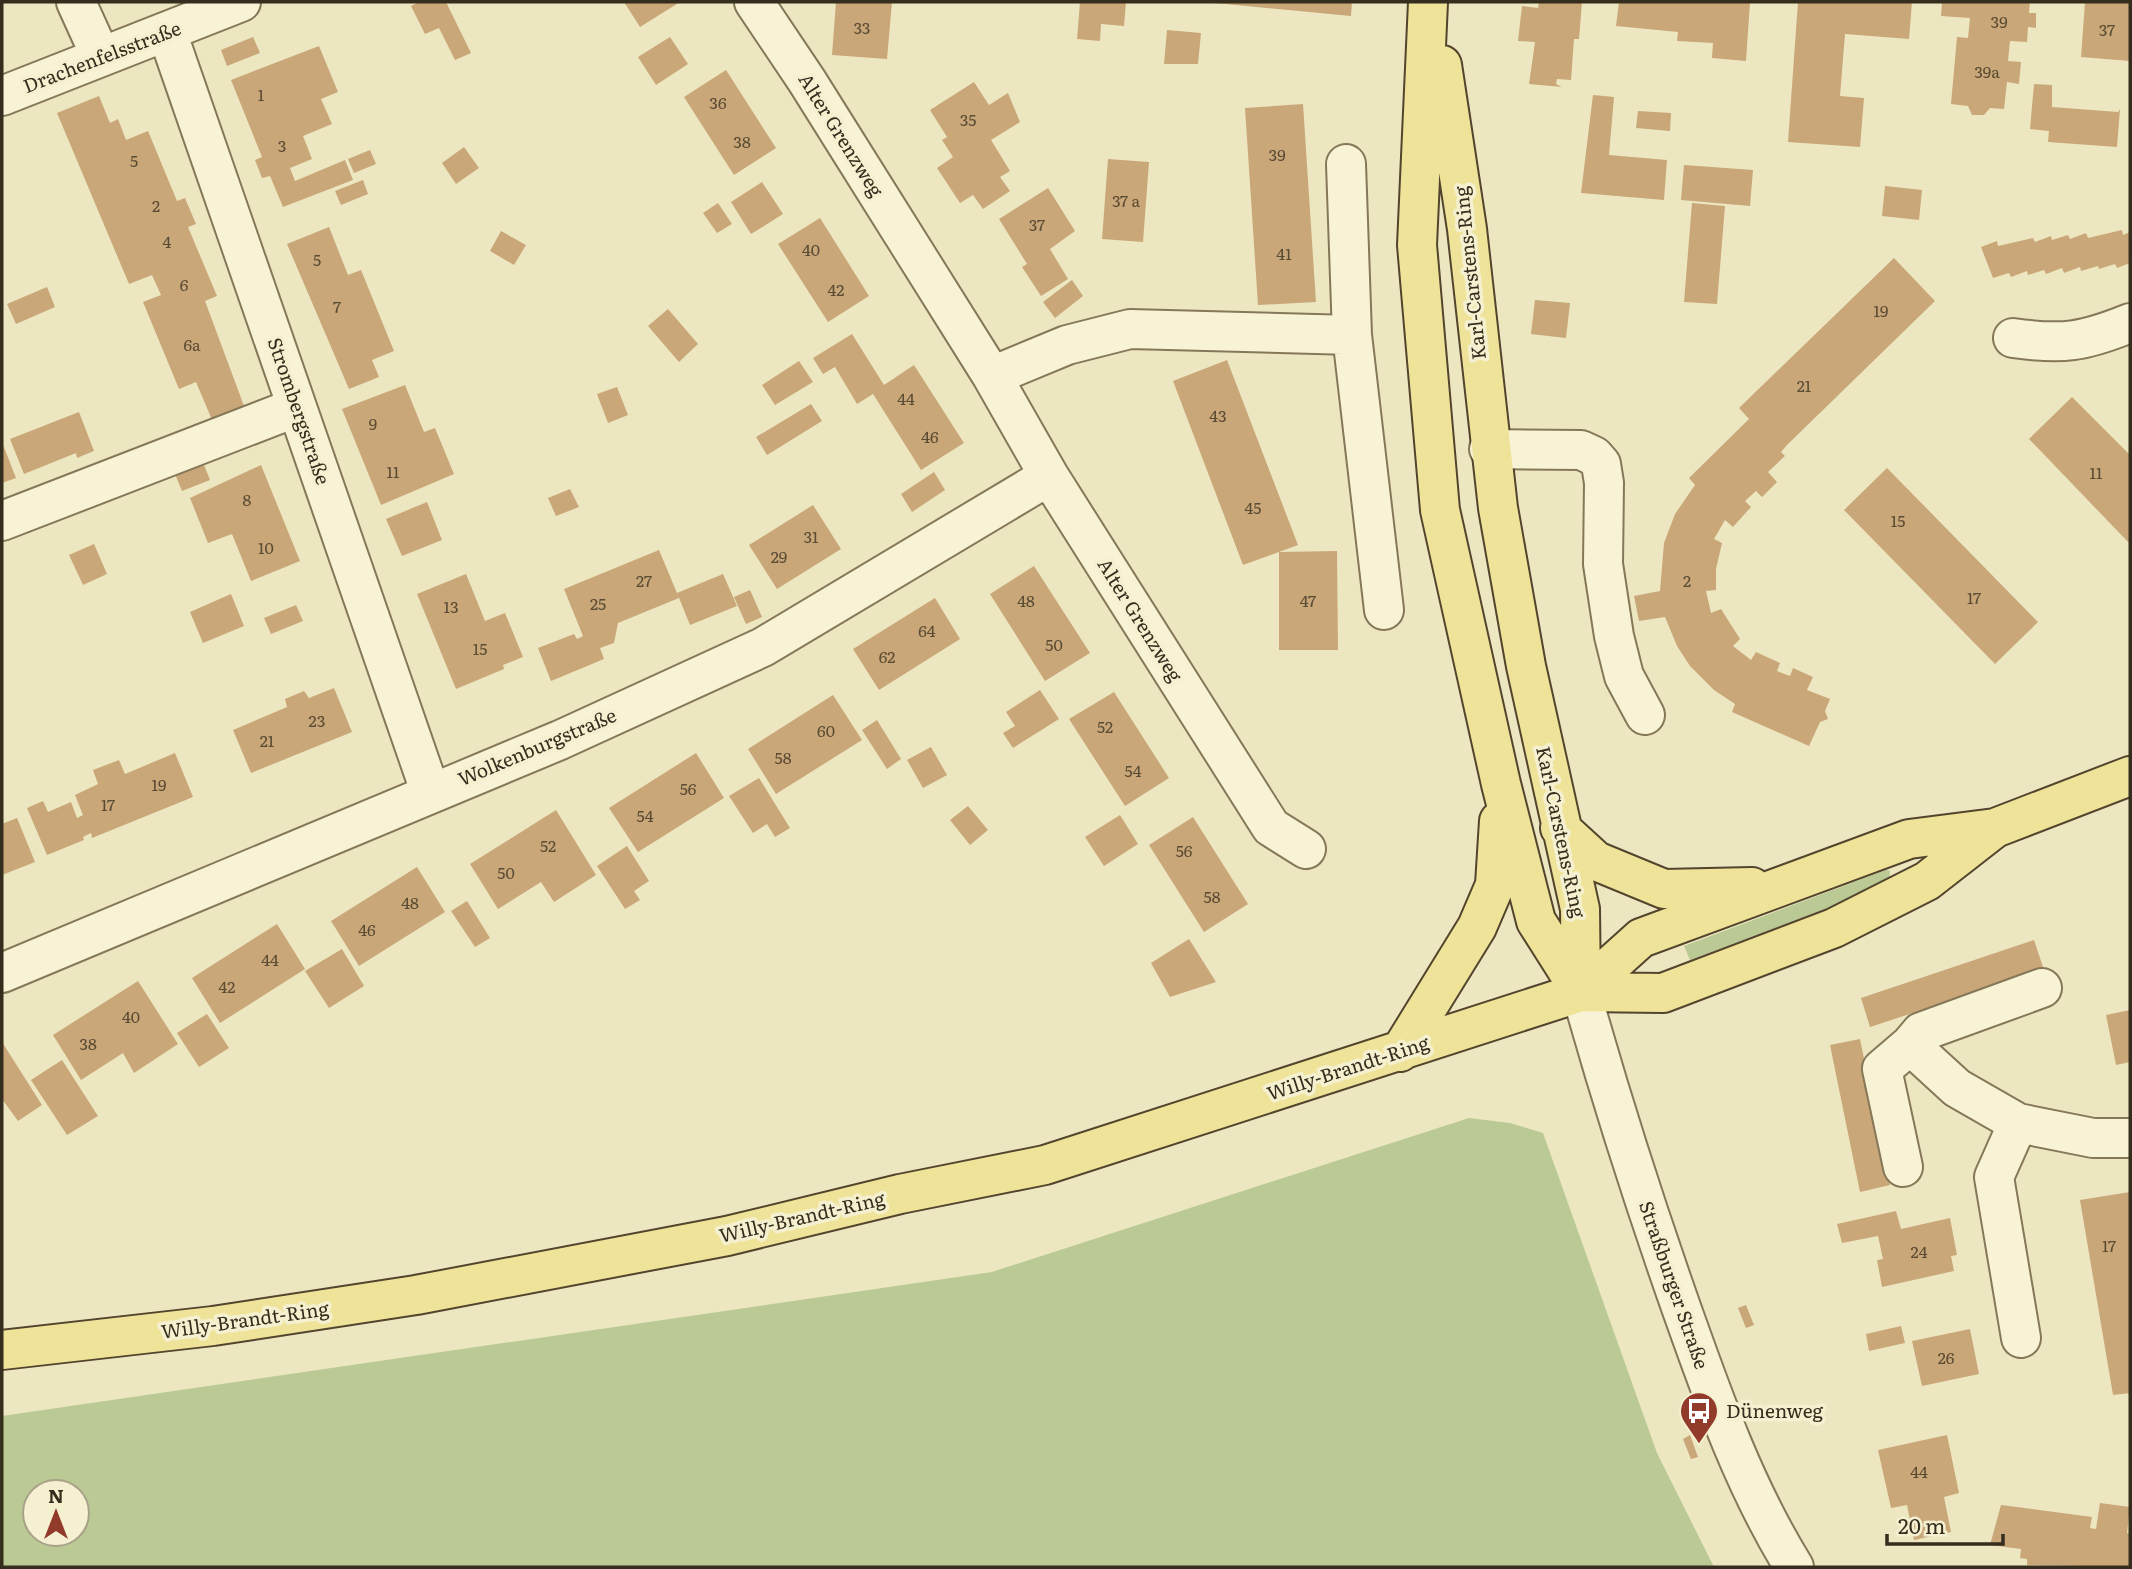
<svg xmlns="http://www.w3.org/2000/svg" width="2132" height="1569" font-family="Literata,serif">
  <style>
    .green { fill: #bbca95; fill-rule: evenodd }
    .building { fill: #caa778 }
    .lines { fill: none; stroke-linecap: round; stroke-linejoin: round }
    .minor-casing { stroke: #857859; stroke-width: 42 }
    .major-casing { stroke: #53452d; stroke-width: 42 }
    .minor { stroke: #f8f3d4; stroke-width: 38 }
    .major { stroke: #efe399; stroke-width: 38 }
    .labels { text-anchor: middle; stroke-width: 7; stroke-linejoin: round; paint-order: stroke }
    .number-label { font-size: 16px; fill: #5a4c34 }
    .street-label { font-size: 19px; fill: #352d1d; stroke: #f4f0d0 }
    .poi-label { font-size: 19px; fill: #352d1d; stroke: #f4f0d0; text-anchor: start }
  </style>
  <rect width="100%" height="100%" fill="#ece7c1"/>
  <path class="green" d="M1886,870l4,1 -1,8 -51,25 -148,56 -6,-14z
    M1469,1118l41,5 33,10 114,320 57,114h-1712v-151l990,-144zM35,1492h42v42h-42z"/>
  <path class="building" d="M419,2h27l25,51 -16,7 -16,-32 -14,6 -14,-28z
    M624,2h56l-40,25z
    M836,2h56l-5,57 -55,-4z
    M1080,2h46l-2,24 -23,-2 -1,17 -23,-2z
    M1204,2h148l-1,14z
    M1539,2h43l-3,37h-5l-3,41 -14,-1 -1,5 6,3 -33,-3 6,-42 -17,-1 4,-35 16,2z
    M1619,2h131l-4,59 -34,-3 1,-15 -36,-2 1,-9 -62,-6z
    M1798,2h114l-3,37 -64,-5 -5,62 24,2 -4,49 -72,-5z
    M1942,2h88l-1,11h7v15l-8,-1 -1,15 -17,-1 -2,20 13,1 -2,22 -12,-2 -3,27 -14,-1 -6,7h-12l-4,-9 -17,-2 6,-67 11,1 2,-20 -29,-2z
    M2085,2h45v59l-49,-4z
    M1167,30l34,3 -3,31h-34z
    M253,37l7,16 -33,13 -6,-16z
    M670,37l18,27 -32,21 -18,-28z
    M319,46l19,46 -17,7 11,25 -29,12 9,23 -22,9 5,13 50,-21 8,20 -70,27 -13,-31 -8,2 -7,-18 7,-3 -31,-77z
    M726,70l50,78 -42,27 -50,-78z
    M974,82l15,23 19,-12 12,29 -29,18 19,31 -10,6 10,14 -27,18 -10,-14 -13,8 -23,-35 16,-11 -11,-17 5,-3 -17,-27z
    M2034,84l18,1v22l66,5 2,-3 -3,38 -69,-5 1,-11 -19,-2z
    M1593,95l21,2 -5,58 58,5 -3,40 -83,-7z
    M99,96l11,27 8,-4 8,21 22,-9 29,70 8,-3 11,26 -8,3 29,69 -12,5 42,113 -32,13 -19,-45 -17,7 -36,-87 18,-7 -9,-20 -23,9 -72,-171z
    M1303,104l13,198 -58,3 -13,-197z
    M1638,111l33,2 -1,18 -34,-3z
    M464,147l15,21 -23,16 -14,-21z
    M370,150l6,14 -22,9 -6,-14z
    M1108,159l41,3 -6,80 -41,-3z
    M1684,165l69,5 -3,36 -69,-6z
    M363,180l5,14 -27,11 -6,-14z
    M762,182l21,32 -32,20 -20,-32z
    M1885,186l37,4 -3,30 -37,-4z
    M1048,188l27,43 -25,18 18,30 -27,17 -19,-29 5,-3 -28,-45z
    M718,203l14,21 -15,9 -14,-20z
    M1692,203l33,3 -8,98 -33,-2z
    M820,218l49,78 -41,26 -50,-78z
    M329,227l19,48 13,-5 33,81 -22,9 7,17 -30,12 -62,-145z
    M2122,230l1,5 7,-3v31l-13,5 -2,-4 -16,5 -1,-3 -17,5 -1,-4 -16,6 -2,-5 -16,6 -2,-4 -16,5 -1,-4 -16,6 -2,-4 -16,5 -12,-31 16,-6 1,5 35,-8 2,4 16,-6 1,4 16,-5 2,4 16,-6 2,5z
    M501,231l25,14 -12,20 -24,-14z
    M1894,258l41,43 -148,144 -6,7 4,4 -17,16 9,10 -15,15 -6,-6 -11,10 6,6 -18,20 -8,-7 -11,19 8,4 -6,26v21l-10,1 5,22 10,-4 19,30 -7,7 18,14 5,-8 24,11 -3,8 13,5 3,-8 20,9 -6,13 23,9 -5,12 3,8 -8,3 -11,24 -77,-34 3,-8 -21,-14 -24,-24 -13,-20 -12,-29 -26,4 -5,-25 26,-5 4,-48 11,-29 20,-29 -6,-7 60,-59 -10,-11z
    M1072,280l11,16 -28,22 -12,-16z
    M47,287l8,20 -39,17 -9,-20z
    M1535,300l35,3 -4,35 -35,-4z
    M668,309l30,35 -19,18 -31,-36z
    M852,334l32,51 30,-20 50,78 -43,27 -48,-76 -16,10 -22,-37 -12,7 -10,-16z
    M1227,360l71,185 -55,20 -70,-184z
    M799,361l14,21 -38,23 -13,-20z
    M405,385l19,47 11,-4 19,46 -73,31 -39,-96z
    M617,387l11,28 -20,8 -11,-29z
    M2072,397l58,58v89l-101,-105z
    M811,404l11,17 -55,34 -11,-18z
    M79,412l15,39 -17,7 -1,-5 -52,21 -14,-35z
    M2,442l14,36 -14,5z
    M198,450l12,30 -28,11 -12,-29z
    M261,465l39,96 -49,20 -19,-47 -24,9 -18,-45z
    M1887,468l151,154 -43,42 -151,-154z
    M934,472l11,18 -33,22 -11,-18z
    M570,489l9,18 -23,9 -8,-18z
    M427,502l15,38 -40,16 -16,-37z
    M813,505l28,44 -64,40 -28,-44z
    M94,544l13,30 -24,11 -14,-30z
    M659,550l18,43 46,-19 14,32 -47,19 -11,-27 -61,25 -4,20 -14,5 4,11 -53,22 -13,-33 36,-14 3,5 6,-3 -19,-47z
    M1337,551l1,99h-59v-98z
    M1034,566l56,87 -45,28 -55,-87z
    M466,574l19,47 20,-8 18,44 -20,8 1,4 -48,20 -39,-95z
    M750,590l12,27 -16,7 -12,-27z
    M231,594l13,32 -41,17 -13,-31z
    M935,598l25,41 -81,51 -26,-41z
    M296,605l7,16 -32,13 -7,-16z
    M334,688l18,44 -101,41 -18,-43 54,-23 -2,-8 19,-8 5,7z
    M1040,690l19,29 -46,29 -10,-15 12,-7 -9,-14z
    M1114,692l55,86 -44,28 -56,-87z
    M833,695l29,45 -86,54 -28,-45z
    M877,720l24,39 -14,10 -25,-39z
    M931,747l16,28 -24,13 -16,-28z
    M175,753l18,44 -101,41 -1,-5 -8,4 1,3 -37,15 -20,-47 16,-7 5,11 23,-10 6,16 6,-3 -8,-20 23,-11 -5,-14 26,-10 6,14z
    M696,753l28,45 -86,54 -29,-44z
    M759,778l31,50 -15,9 -8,-13 -14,9 -24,-37z
    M968,806l20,24 -18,15 -20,-25z
    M556,810l40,65 -42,27 -13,-20 -43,27 -28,-45z
    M1120,815l18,29 -34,22 -19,-29z
    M1193,817l55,87 -44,28 -55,-87z
    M17,818l18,44 -33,13v-51z
    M627,846l22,35 -15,10 6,9 -15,9 -28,-43z
    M417,867l28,45 -86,54 -28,-45z
    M467,901l23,37 -15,9 -24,-36z
    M277,924l28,45 -85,54 -28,-45z
    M1189,939l27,43 -46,15 -19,-34z
    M2034,940l10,30 -174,57 -9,-29z
    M342,949l22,37 -35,22 -24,-37z
    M138,981l40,63 -44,29 -11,-20 -42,27 -28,-45z
    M2130,1010v52l-14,3 -10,-50z
    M207,1014l22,34 -30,19 -22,-34z
    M1860,1039l30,146 -30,7 -30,-147z
    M2,1042l40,63 -24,16 -16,-22z
    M62,1060l36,56 -31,19 -36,-55z
    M2130,1192v201l-17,2 -33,-195z
    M1896,1211l5,18 49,-11 7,37 -6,1 3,15 -72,16 -5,-27 6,-1 -5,-23 -36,7 -5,-19z
    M1746,1305l8,20 -8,3 -8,-20z
    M1901,1326l4,17 -36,8 -3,-17z
    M1970,1329l9,45 -57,12 -10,-45z
    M1690,1435l8,22 -7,2 -8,-20z
    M1947,1435l12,58 -15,4 7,35 -37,8 -7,-35 -16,3 -13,-58z
    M2100,1503l30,4 -3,26 3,1v33l-103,-2v-6l-7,-1 1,-9 -31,-4 11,-40 91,12 -2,11 6,1z"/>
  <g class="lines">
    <defs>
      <path id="minor" d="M76,2l25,55
        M754,2l53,79 185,295 57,100 222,351 35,22
        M167,32l263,759
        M2,96l239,-94
        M1346,164l6,171 32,275
        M2013,338c50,7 70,4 117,-15
        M992,376l75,-31 63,-16 222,6
        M1489,449l92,1 13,6 7,8 3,19 -1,81 11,72 10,40 21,39
        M2,521l295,-114
        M2,973l558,-233 203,-93 286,-171
        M1581,992c30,107 64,213 101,318 32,90 62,176 112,257
        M1910,1045l11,-13 121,-44
        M1903,1167l-21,-98 28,-24 47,43 61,35
        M2021,1338l-27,-161 24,-54 75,15h37"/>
      <path id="major" d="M1428,2l-11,243 23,265 61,274 35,137 45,71
        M1442,65l25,164 31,279 28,158 54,243 1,83
        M1560,828l36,33 68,28 88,-2
        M1581,992l60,-54 268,-99 86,-11 135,-52
        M1400,1052l77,-125 18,-42 4,-64
        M2,1350l211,-24 203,-31 311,-59 173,-42 145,-29 536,-173 82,1 171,-65 93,-47 68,-53"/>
    </defs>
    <use href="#minor" class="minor-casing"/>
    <use href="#major" class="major-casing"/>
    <use href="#minor" class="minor"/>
    <use href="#major" class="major"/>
  </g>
  <defs>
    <symbol id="bus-pin" viewBox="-11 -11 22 30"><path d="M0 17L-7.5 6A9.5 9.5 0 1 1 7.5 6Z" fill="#933b2b" stroke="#f4f0d0"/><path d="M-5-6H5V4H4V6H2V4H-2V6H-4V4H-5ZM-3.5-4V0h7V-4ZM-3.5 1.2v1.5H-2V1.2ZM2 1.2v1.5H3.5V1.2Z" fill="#fff"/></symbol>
  </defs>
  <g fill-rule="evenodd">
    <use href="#bus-pin" x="1677" y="1389" width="44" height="60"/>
  </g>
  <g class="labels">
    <g class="number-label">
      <text x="1999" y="28">39</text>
      <text x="862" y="34">33</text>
      <text x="2107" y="36">37</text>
      <text x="1987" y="78">39a</text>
      <text x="261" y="101">1</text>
      <text x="718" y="109">36</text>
      <text x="968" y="126">35</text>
      <text x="742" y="148">38</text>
      <text x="282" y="152">3</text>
      <text x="1277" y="161">39</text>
      <text x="134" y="167">5</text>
      <text x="1126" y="207">37 a</text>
      <text x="156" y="212">2</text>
      <text x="1037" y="231">37</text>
      <text x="167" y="248">4</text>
      <text x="811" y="256">40</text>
      <text x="1284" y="260">41</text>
      <text x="317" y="266">5</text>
      <text x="184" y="291">6</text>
      <text x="836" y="296">42</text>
      <text x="337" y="313">7</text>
      <text x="1881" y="317">19</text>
      <text x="192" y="351">6a</text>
      <text x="1804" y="392">21</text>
      <text x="906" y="405">44</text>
      <text x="1218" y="422">43</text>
      <text x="373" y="430">9</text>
      <text x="930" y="443">46</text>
      <text x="393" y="478">11</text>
      <text x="2096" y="479">11</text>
      <text x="247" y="506">8</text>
      <text x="1253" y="514">45</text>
      <text x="1898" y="527">15</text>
      <text x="811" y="543">31</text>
      <text x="266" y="554">10</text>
      <text x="779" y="563">29</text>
      <text x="644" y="587">27</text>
      <text x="1687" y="587">2</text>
      <text x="1974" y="604">17</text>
      <text x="1026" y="607">48</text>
      <text x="1308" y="607">47</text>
      <text x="598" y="610">25</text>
      <text x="451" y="613">13</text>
      <text x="927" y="637">64</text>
      <text x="1054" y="651">50</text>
      <text x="480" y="655">15</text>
      <text x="887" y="663">62</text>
      <text x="317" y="727">23</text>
      <text x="1105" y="733">52</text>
      <text x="826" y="737">60</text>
      <text x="267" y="747">21</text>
      <text x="783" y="764">58</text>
      <text x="1133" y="777">54</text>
      <text x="159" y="791">19</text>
      <text x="688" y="795">56</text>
      <text x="108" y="811">17</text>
      <text x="645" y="822">54</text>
      <text x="548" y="852">52</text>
      <text x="1184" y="857">56</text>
      <text x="506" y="879">50</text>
      <text x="1212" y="903">58</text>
      <text x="410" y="909">48</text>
      <text x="367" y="936">46</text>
      <text x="270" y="966">44</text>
      <text x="227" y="993">42</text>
      <text x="131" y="1023">40</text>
      <text x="88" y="1050">38</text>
      <text x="2109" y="1252">17</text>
      <text x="1919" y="1258">24</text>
      <text x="1946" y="1364">26</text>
      <text x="1919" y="1478">44</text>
    </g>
    <g class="street-label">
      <text transform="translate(102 57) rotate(-21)" y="7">Drachenfelsstraße</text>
      <text transform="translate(841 135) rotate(58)" y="7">Alter Grenzweg</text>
      <text transform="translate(1470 273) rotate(-96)" y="7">Karl-Carstens-Ring</text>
      <text transform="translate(299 411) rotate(71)" y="7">Strombergstraße</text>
      <text transform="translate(1140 620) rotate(58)" y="7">Alter Grenzweg</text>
      <text transform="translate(537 747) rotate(-23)" y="7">Wolkenburgstraße</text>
      <text transform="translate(1561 832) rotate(78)" y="7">Karl-Carstens-Ring</text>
      <text transform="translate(1348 1068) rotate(-18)" y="7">Willy-Brandt-Ring</text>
      <text transform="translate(802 1217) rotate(-13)" y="7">Willy-Brandt-Ring</text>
      <text transform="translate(1674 1285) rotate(71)" y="7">Straßburger Straße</text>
      <text transform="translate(245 1320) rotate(-8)" y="7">Willy-Brandt-Ring</text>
    </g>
    <g class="poi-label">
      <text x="1726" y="1418">Dünenweg</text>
    </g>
  </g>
  <rect width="2132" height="1569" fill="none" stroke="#352d1d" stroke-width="7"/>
  <g transform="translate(56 1513)"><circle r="33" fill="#f4f0d0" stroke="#a8a288" stroke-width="2"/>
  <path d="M0-5L12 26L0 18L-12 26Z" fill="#933b2b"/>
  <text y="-10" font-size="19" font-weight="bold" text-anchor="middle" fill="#352d1d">N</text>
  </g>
  <path d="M1887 1534v10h116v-10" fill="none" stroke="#352d1d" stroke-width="3.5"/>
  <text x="1898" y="1534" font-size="21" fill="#352d1d" stroke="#f4f0d0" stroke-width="5" paint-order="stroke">20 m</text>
</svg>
